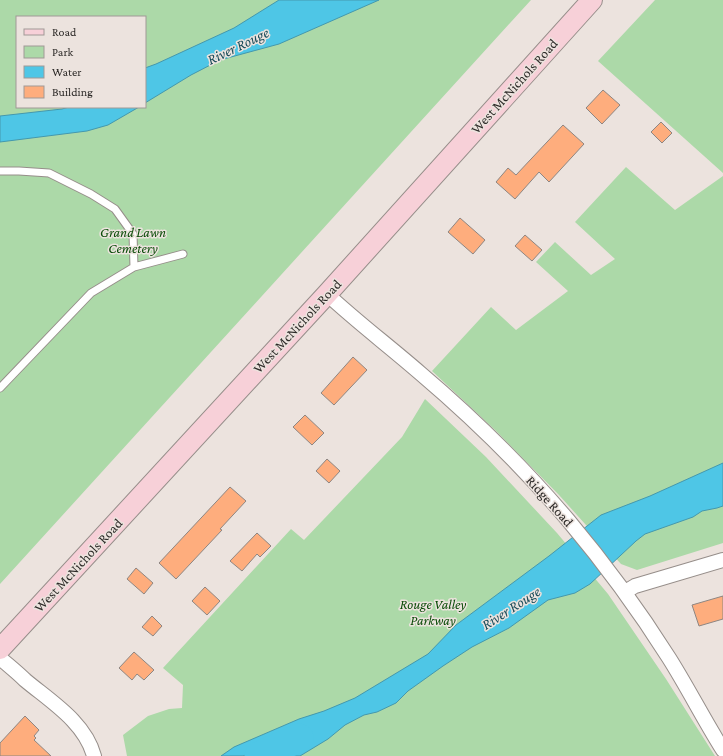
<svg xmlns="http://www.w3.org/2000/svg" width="723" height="756" font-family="'Crimson Pro',serif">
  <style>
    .green { fill: #acd9a8; fill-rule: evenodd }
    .water { fill: #4ec6e6; stroke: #4498ad }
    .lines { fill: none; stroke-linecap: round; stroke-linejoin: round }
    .river { stroke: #4ec6e6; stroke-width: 29 }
    .building { fill: #fead7d; stroke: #8e8682 }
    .service-casing { stroke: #968e8a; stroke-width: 9 }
    .minor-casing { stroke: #968e8a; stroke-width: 16 }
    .secondary-casing { stroke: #968e8a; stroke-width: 22 }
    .service { stroke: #fff; stroke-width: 7 }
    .minor { stroke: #fff; stroke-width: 14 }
    .secondary { stroke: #f7d0d8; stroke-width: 20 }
    .labels { text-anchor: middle; stroke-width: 3; stroke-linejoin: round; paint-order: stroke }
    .street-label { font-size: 14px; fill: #2e2b29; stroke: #ece3de }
    .park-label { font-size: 14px; font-style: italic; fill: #0a4c08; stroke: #ece3de }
    .water-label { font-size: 15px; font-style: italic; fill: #194c5a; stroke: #ece3de }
  </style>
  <rect width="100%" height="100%" fill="#ece3de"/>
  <path class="green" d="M0,0h531l-531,584zM17,17h128v90h-128z
    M655,0h68v173l-125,-112z
    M626,167l49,43 48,-34v367l-86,27 -16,-6 -62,-69 -64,-65 -63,-59 59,-64 25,23 52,-39 -32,-29 19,-20 36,33 24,-16 -40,-37z
    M425,399l61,58 71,76 51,61 58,85 49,77h-588l-4,-21 25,-19 21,-7 13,-1 1,-23 -20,-17 128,-139 13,11 98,-103z"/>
  <path class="water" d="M279,0h100l-100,44 -59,16 -29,15 -46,28v-35l11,-4 78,-36z
    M69,107h70l-31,18 -21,6 -87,11v-26l62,-7z
    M723,463v43l-6,2 -15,3 -9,6 -48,17 -9,7 -46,43 -15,9 -27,7 -39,28 -37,19 -29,19 -35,25 -12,12 -19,9 -13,3 -19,10 -17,14 -28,17h-29l-3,-2 -17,-1 -8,3h-22l13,-9 65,-28 25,-8 31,-13 73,-44 28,-29 93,-69 52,-41 49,-19z"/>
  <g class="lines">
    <path class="river" d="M259,756l40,-18"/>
  </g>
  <path class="building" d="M603,90l17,15 -18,19 -16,-16z
    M661,122l11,11 -10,10 -11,-11z
    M563,125l21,19 -35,38 -10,-10 -24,27 -19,-17 12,-14 8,7z
    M460,218l25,22 -12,14 -25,-22z
    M525,235l17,15 -10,11 -17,-15z
    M353,357l14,13 -33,35 -13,-12z
    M305,415l19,18 -12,12 -19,-18z
    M327,459l13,12 -11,12 -13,-12z
    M230,487l16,14 -26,28 2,1 -46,49 -17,-16z
    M257,533l14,13 -11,11 -3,-3 -15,17 -12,-10z
    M136,568l17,15 -9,11 -17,-15z
    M205,587l15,14 -13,14 -15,-14z
    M723,596v23l-24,7 -7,-21z
    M152,616l10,10 -9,10 -11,-9z
    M134,652l20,18 -10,10 -7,-6 -5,6 -13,-12z
    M25,716l14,14 -5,6 2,2 -2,2 17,16h-51v-13z"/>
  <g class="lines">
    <defs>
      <path id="service" d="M0,171h19l30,2 42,21 24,15 18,25 1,33
        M0,388l91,-95 43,-26 49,-13"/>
      <path id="minor" d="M327,294c30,28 62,52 93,79 53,45 103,94 148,147 37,44 70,89 101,138 19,30 35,62 54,92
        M625,592l10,-6 88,-26
        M0,658c8,7 17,14 25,22 25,21 60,42 69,76"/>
      <path id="secondary" d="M0,649l327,-355 265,-294"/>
    </defs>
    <use href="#service" class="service-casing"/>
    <use href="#minor" class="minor-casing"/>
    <use href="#secondary" class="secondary-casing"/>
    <use href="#service" class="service"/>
    <use href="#minor" class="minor"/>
    <use href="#secondary" class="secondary"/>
  </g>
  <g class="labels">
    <g class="street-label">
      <text transform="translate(514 86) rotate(-48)" y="5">West McNichols Road</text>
      <text transform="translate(297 326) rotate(-47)" y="5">West McNichols Road</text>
      <text transform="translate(550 501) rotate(48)" y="5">Ridge Road</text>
      <text transform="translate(78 565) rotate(-47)" y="5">West McNichols Road</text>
    </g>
    <g class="park-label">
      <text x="133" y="237">Grand Lawn<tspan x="133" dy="16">Cemetery</tspan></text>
      <text x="433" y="609">Rouge Valley<tspan x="433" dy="16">Parkway</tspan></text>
    </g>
    <g class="water-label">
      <text transform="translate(238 46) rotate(-26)" y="5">River Rouge</text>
      <text transform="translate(511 608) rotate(-33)" y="5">River Rouge</text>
    </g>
  </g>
  <rect x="16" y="16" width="130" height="92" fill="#ece3de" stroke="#a09996"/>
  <rect x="24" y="29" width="20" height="6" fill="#f7d0d8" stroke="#a09996"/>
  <text x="52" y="36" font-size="12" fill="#2e2b29">Road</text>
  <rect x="24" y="46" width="20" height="12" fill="#acd9a8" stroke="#a09996"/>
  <text x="52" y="56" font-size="12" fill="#2e2b29">Park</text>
  <rect x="24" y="66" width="20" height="12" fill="#4ec6e6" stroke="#a09996"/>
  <text x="52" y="76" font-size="12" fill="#2e2b29">Water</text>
  <rect x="24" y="86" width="20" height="12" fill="#fead7d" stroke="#a09996"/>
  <text x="52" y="96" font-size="12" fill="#2e2b29">Building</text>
</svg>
